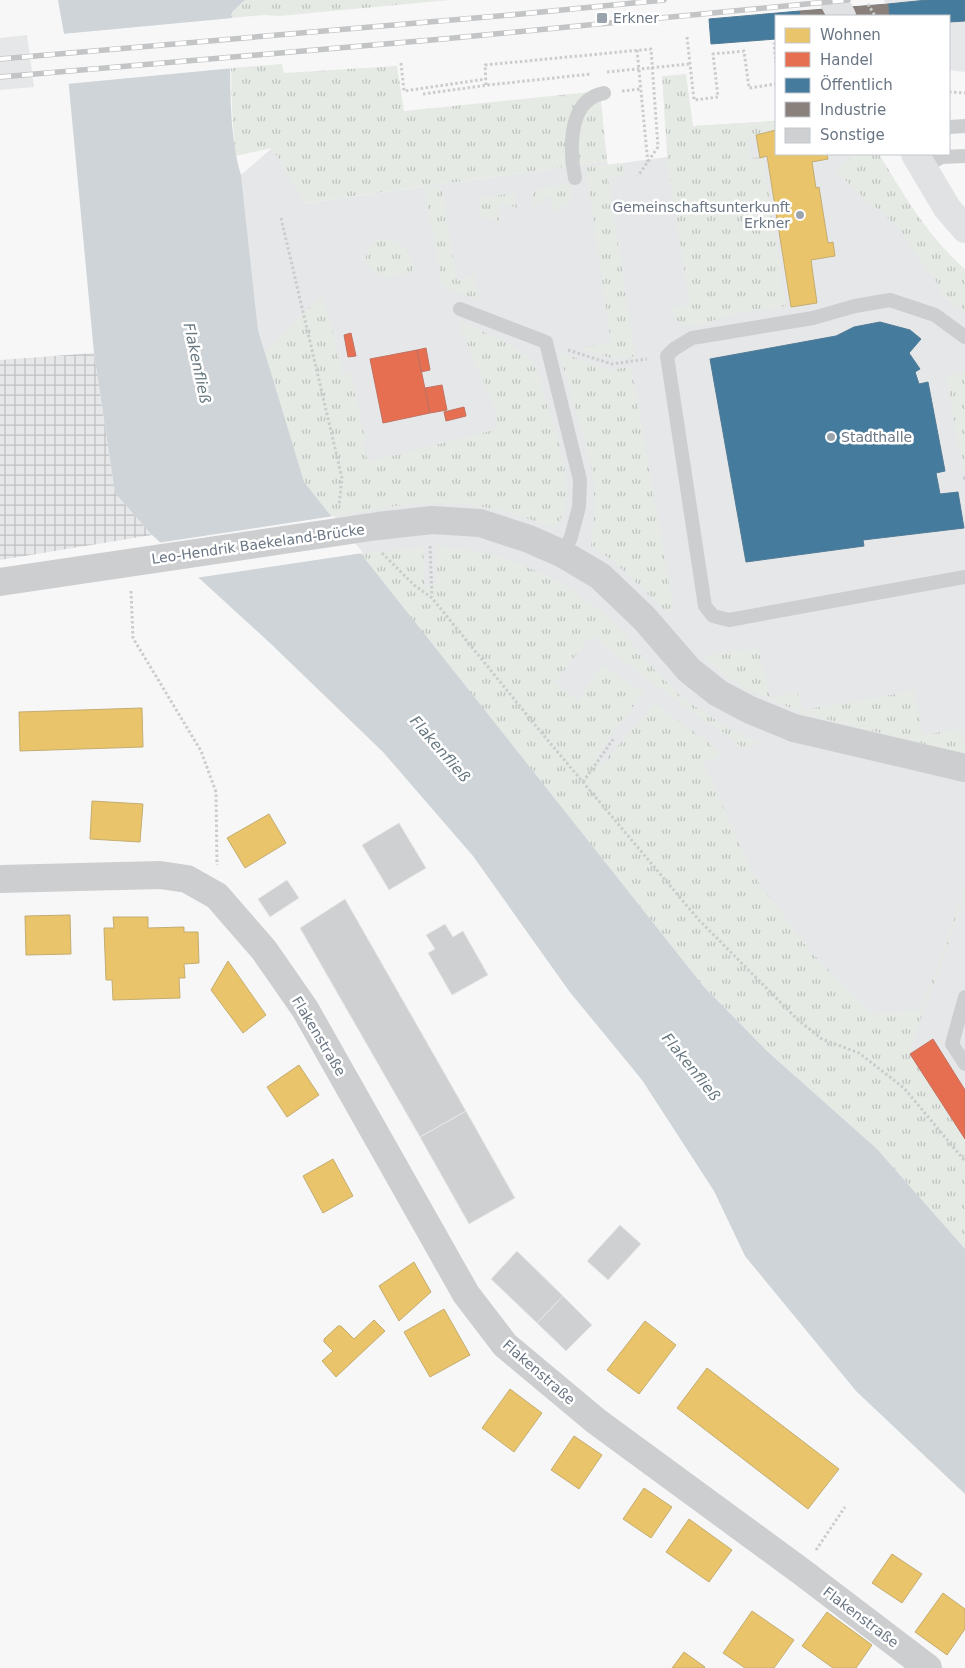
<svg xmlns="http://www.w3.org/2000/svg" width="965" height="1668" font-family="'DejaVu Sans',sans-serif">
  <style>
    .built { fill: #e6e7e8 }
    .industrial { fill: url(#industrial-grid) }
    .grass { fill: url(#grass-tufts) }
    .water { fill: #ced4d8 }
    .pier { fill: #f7f7f7 }
    .homes { fill: #e9c46a; stroke: #c3ad72 }
    .shops { fill: #e76f51; stroke: #c27160 }
    .public { fill: #457b9d; stroke: #507a96 }
    .industry { fill: #8a817c; stroke: #807e7e }
    .building { fill: #cfd0d1; stroke: #e6e6e6 }
    .lines { fill: none; stroke-linecap: round; stroke-linejoin: round }
    .path { stroke: #cbcccc; stroke-width: 3; stroke-dasharray: 2.5 2.5; stroke-linecap: butt }
    .service { stroke: #cdced0; stroke-width: 14 }
    .minor { stroke: #cdced0; stroke-width: 28 }
    .tertiary { stroke: #cdced0; stroke-width: 28 }
    .secondary { stroke: #e1e2e3; stroke-width: 28 }
    .rail-casing { stroke: #c3c4c5; stroke-width: 5.5 }
    .rail { stroke: #fff; stroke-width: 4; stroke-dasharray: 11; stroke-linecap: butt }
    .poi-dot { fill: #9ba3ac; stroke: #fff; stroke-width: 2 }
    .labels { text-anchor: middle; stroke-width: 5; stroke-linejoin: round; paint-order: stroke }
    .poi-label { font-size: 14px; fill: #6a7684; stroke: #fff; text-anchor: start }
    .street-label { font-size: 14px; fill: #6a7684; stroke: #fff }
    .water-label { font-size: 15px; font-style: italic; fill: #66777f; stroke: #fff }
  </style>
  <defs>
    <pattern id="industrial-grid" width="8" height="8" patternUnits="userSpaceOnUse" patternTransform="scale(1.25)"><rect width="8" height="8" fill="#e6e7e8"/><path d="M0 4h8M4 0v8" fill="none" stroke="#bec0c2"/></pattern>
    <pattern id="grass-tufts" width="24" height="20" patternUnits="userSpaceOnUse" patternTransform="scale(1.25)"><rect width="24" height="20" fill="#e6eae5"/><path d="M3 7l-1-3M5 7V3M7 7l1-3M15 17l-1-3M17 17v-4M19 17l1-3" fill="none" stroke="#bec2bf"/></pattern>
  </defs>
  <rect width="100%" height="100%" fill="#f7f7f7"/>
  <path class="built" d="M884,0h81v72l-16,-2v-54h-57z
    M27,35l7,52 -34,3v-52z
    M776,121v33h95l94,144v951l-88,-100 -109,-97 -64,-65 -400,-505 -46,-152 -17,-155 31,-27 34,55 301,-42 1,4 59,-8 26,-31z"/>
  <path class="industrial" d="M94,353l21,140 37,42 -152,25v-200z"/>
  <path class="grass" d="M245,0h205l-171,16 -14,-1 -35,3 3,-7z
    M282,64l2,9 113,-7 7,45 196,-20 7,70 -302,42 -33,-55 -37,8 -3,-47 -1,-41z
    M686,74l7,52 83,-5v9l-29,9 3,19 13,-1 23,149c-16,3 -34,4 -51,8 -13,2 -37,14 -49,11 -10,-2 -12,-9 -14,-17l18,-3 -22,-136 -6,-93z
    M851,154h28c25,41 49,83 86,115v43l-24,-17 -2,-9 -40,-58 -48,-42 -15,-17 15,-12z
    M622,163l2,12 -16,3 27,178 -21,3 -35,-11 32,-5 -25,-176z
    M569,184l3,17 -15,11 -6,-7 4,-3 -6,-7 -15,11 -2,-16z
    M441,186l16,96 17,-8 5,27 -37,-16 -7,-43 -11,-54z
    M515,193l2,15 -17,-6 -4,10 5,2 -3,8 -17,-6 -2,-18z
    M382,238c21,5 24,8 32,28l-3,7 -22,4 -14,-4 -10,-13 4,-13z
    M320,297l10,23 13,55 7,-3 15,67 -2,7 5,16 130,-33 -4,-22 -36,-86c18,8 62,25 73,39 8,11 11,27 15,40 9,30 20,61 21,92 0,12 -4,28 -13,35l-54,-17 -28,-5 -35,-2 -43,3 -63,11 -27,-35 -40,-128z
    M559,352l51,18 21,-3 43,244 -7,1 -56,-53 -20,-12 3,-23v-40l-3,-21z
    M965,372v96h-2l-17,-92z
    M423,547l2,39 12,-1v-38l30,3 28,5 44,17 25,13 36,25 11,10 41,47 30,31 54,35 24,9 -18,6 -9,-9 -60,-41 -61,-46 -13,-13 -9,-2 -35,45 22,19 24,-36 43,29 -29,34 -20,32 5,6 55,-62 53,38 12,14 -17,6 50,113 56,75 63,64 49,-3 44,-122v8l-55,152v5l55,86v109l-88,-100 -109,-97 -64,-65 -344,-433z
    M758,648l12,49 27,-5 6,18 111,-19 9,44 37,-6 5,16v9l-163,-41 -60,-26 -22,-16 -17,-15z"/>
  <path class="water" d="M58,0h187l-12,11 -3,7c1,49 -3,111 11,157l17,155 46,152 400,505 64,65 109,97 88,100v245l-109,-103 -111,-135 -31,-65 -72,-111 -73,-89 -96,-135 -90,-104 -113,-109 -118,-108 -37,-42 -21,-140 -30,-319z"/>
  <path class="pier" d="M233,18l1,50 -167,16 -5,-50z
    M334,516l29,37 -168,25 -38,-35z"/>
  <path class="homes" d="M776,130v24h51l1,5 -16,3 4,26 3,-1 9,56 5,-1 2,14 -24,4 6,43 -26,4 -24,-151 -7,2 -4,-23z
    M142,708l1,39 -123,4 -1,-39z
    M92,801l51,3 -3,38 -50,-3z
    M269,814l17,29 -41,25 -18,-30z
    M70,915l1,39 -45,1 -1,-39z
    M113,917h35v11l36,-1v5h14l1,31 -15,1 1,14h-6l1,20 -67,2 -1,-20h-6l-2,-52h10z
    M228,961l38,54 -23,18 -32,-43z
    M299,1065l20,30 -32,22 -20,-30z
    M333,1159l20,37 -30,17 -20,-37z
    M414,1262l17,30 -32,29 -20,-35z
    M444,1309l26,46 -40,22 -26,-45z
    M374,1320l11,11 -49,46 -14,-16 11,-10 -9,-9v-3l14,-13h3l13,13z
    M645,1321l31,24 -37,49 -32,-24z
    M707,1368l132,101 -31,40 -131,-101z
    M510,1389l32,24 -28,39 -32,-24z
    M574,1436l28,19 -23,34 -28,-19z
    M644,1488l28,19 -21,31 -28,-19z
    M689,1519l43,31 -23,32 -43,-30z
    M892,1554l30,20 -20,29 -30,-20z
    M943,1593l22,16v20l-18,26 -32,-23z
    M752,1611l42,29 -20,28h-29l-22,-15z
    M827,1612l45,33 -16,23h-23l-31,-22z
    M684,1652l21,15 -1,1h-32z"/>
  <path class="shops" d="M351,333l5,23 -8,1 -4,-22z
    M426,348l4,22 -9,2 -4,-22z
    M417,350l13,63 -47,10 -13,-64z
    M442,385l5,25 -17,3 -5,-25z
    M464,407l2,9 -20,5 -2,-9z
    M933,1039l32,51v49l-55,-85z"/>
  <path class="public" d="M927,0h38v21l-16,1v-6h-60l-1,-12z
    M800,11l1,5h-25v23l-65,5 -2,-25z
    M880,322l30,8 11,9 -12,14 11,16 -5,3 4,12 9,-2 17,89 -9,2 4,21 18,-2 6,36 -101,12 1,6 -118,16 -36,-203 126,-23 18,-9z"/>
  <path class="industry" d="M888,4l1,12h-88l-1,-5z"/>
  <path class="building" d="M399,823l27,45 -37,22 -27,-45z
    M287,880l12,18 -29,19 -12,-18z
    M345,899l121,212 -46,26 -120,-209z
    M445,924l8,13 10,-6 25,44 -36,20 -24,-42 7,-4 -9,-14z
    M466,1111l49,87 -46,26 -49,-87z
    M620,1225l21,19 -33,36 -21,-19z
    M517,1251l46,45 -26,27 -46,-44z
    M563,1296l29,29 -26,26 -29,-28z"/>
  <g class="lines">
    <path class="path" d="M868,4l7,12
      M687,37l7,63 24,-3 -5,-43 31,-3 5,37 27,-4
      M776,43l-2,1 2,19
      M637,50l11,114
      M401,63l3,28 82,-12
      M607,72l83,-8
      M486,85l-1,-20 166,-16 7,98 -20,29
      M622,91l18,-2
      M949,92l16,1
      M423,94l65,-9 103,-11
      M281,218l61,260 -3,27
      M568,350l44,14 35,-5
      M963,478h2
      M430,546l2,51
      M382,553l32,32 18,13 108,133 158,188 100,101 24,19 37,14 45,35 61,73
      M131,591l2,47 68,113 15,41 1,73
      M583,782l31,-44
      M816,1550l29,-43"/>
    <path class="service" d="M949,127l16,-1
      M922,167l20,-10 23,-1
      M575,178c-5,-23 -7,-68 18,-81 3,-2 8,-3 11,-4
      M460,309l86,33 34,138 -1,27 -8,30 -8,17
      M965,337l-30,-22 -45,-15 -35,6 -42,12 -121,20 -18,11 -7,7 38,250 8,10 16,4 236,-43
      M965,997l-13,47 13,20"/>
    <path class="minor" d="M0,879l160,-4 27,4 30,17 47,54 41,59 161,285 39,51 91,76 206,151 126,96"/>
    <path class="tertiary" d="M0,582l378,-56 54,-6 48,3 49,16 34,15 37,22 44,42 45,52 29,23 32,17 44,18 171,40"/>
    <path class="secondary" d="M833,0l9,16
      M915,154l32,54 18,21"/>
    <defs>
      <path id="rail" d="M0,59l521,-45 143,-14
        M0,77l443,-38 405,-39"/>
    </defs>
    <use href="#rail" class="rail-casing"/>
    <use href="#rail" class="rail"/>
  </g>
  <g class="poi-dot">
    <rect x="596" y="12" width="12" height="12" rx="2.5"/>
    <circle cx="800" cy="215" r="5"/>
    <circle cx="831" cy="437" r="5"/>
  </g>
  <g class="labels">
    <g class="poi-label">
      <text x="613" y="23">Erkner</text>
      <text x="790" y="212" text-anchor="end">Gemeinschaftsunterkunft<tspan x="790" dy="16">Erkner</tspan></text>
      <text x="841" y="442">Stadthalle</text>
    </g>
    <g class="street-label">
      <text transform="translate(258 544) rotate(-8)" y="5">Leo-Hendrik Baekeland-Brücke</text>
      <text transform="translate(319 1036) rotate(59)" y="5">Flakenstraße</text>
      <text transform="translate(539 1372) rotate(41)" y="5">Flakenstraße</text>
      <text transform="translate(861 1617) rotate(37)" y="5">Flakenstraße</text>
    </g>
    <g class="water-label">
      <text transform="translate(197 363) rotate(78)" y="5">Flakenfließ</text>
      <text transform="translate(440 749) rotate(49)" y="5">Flakenfließ</text>
      <text transform="translate(691 1067) rotate(51)" y="5">Flakenfließ</text>
    </g>
  </g>
  <rect x="775" y="15" width="175" height="140" fill="#ffffff" stroke="#c3c8ce"/>
  <rect x="785" y="28" width="25" height="15" fill="#e9c46a" stroke="#c3c8ce"/>
  <text x="820" y="40" font-size="15" fill="#6a7684">Wohnen</text>
  <rect x="785" y="52" width="25" height="15" fill="#e76f51" stroke="#c3c8ce"/>
  <text x="820" y="65" font-size="15" fill="#6a7684">Handel</text>
  <rect x="785" y="78" width="25" height="15" fill="#457b9d" stroke="#c3c8ce"/>
  <text x="820" y="90" font-size="15" fill="#6a7684">Öffentlich</text>
  <rect x="785" y="102" width="25" height="15" fill="#8a817c" stroke="#c3c8ce"/>
  <text x="820" y="115" font-size="15" fill="#6a7684">Industrie</text>
  <rect x="785" y="128" width="25" height="15" fill="#cfd0d1" stroke="#c3c8ce"/>
  <text x="820" y="140" font-size="15" fill="#6a7684">Sonstige</text>
</svg>
